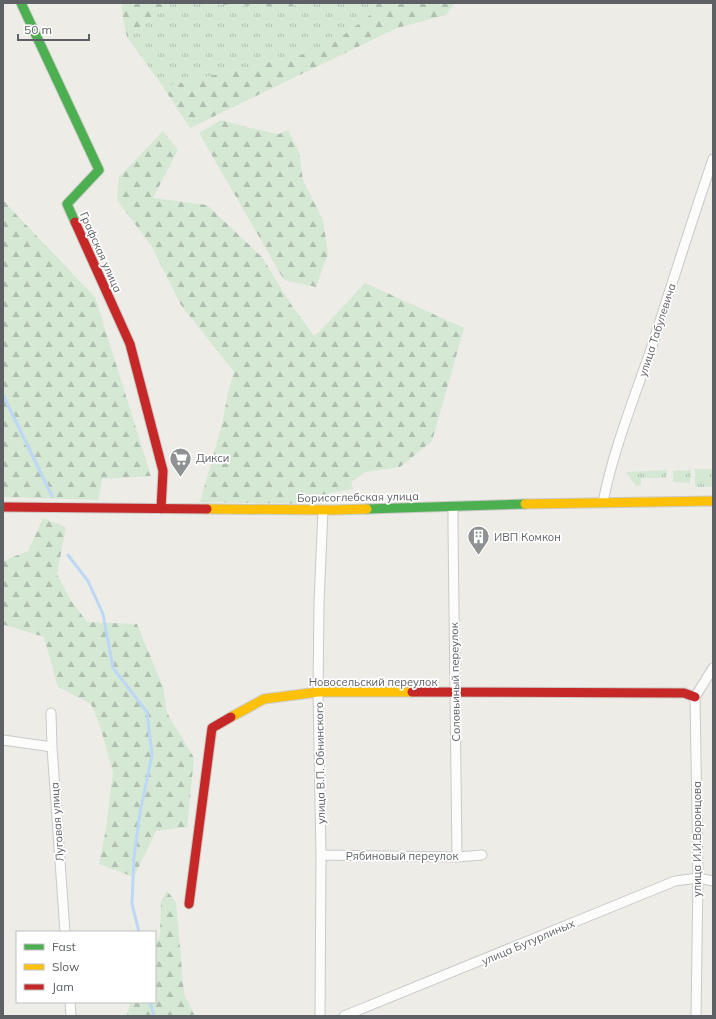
<svg xmlns="http://www.w3.org/2000/svg" width="716" height="1019" font-family="Mulish,sans-serif">
  <style>
    .grass { fill: url(#grass-tufts) }
    .forest { fill: url(#forest-firs) }
    .lines { fill: none; stroke-linecap: round; stroke-linejoin: round }
    .stream { stroke: #bcd8f6; stroke-width: 3 }
    .street-casing { stroke: #c9c9c9; stroke-width: 11 }
    .fast-casing { stroke: #c9c9c7; stroke-width: 11 }
    .slow-casing { stroke: #c9c9c7; stroke-width: 11 }
    .jam-casing { stroke: #c9c9c7; stroke-width: 11 }
    .street { stroke: #fcfcfb; stroke-width: 9 }
    .fast { stroke: #4caf50; stroke-width: 9 }
    .slow { stroke: #ffc107; stroke-width: 9 }
    .jam { stroke: #c62828; stroke-width: 9 }
    .labels { text-anchor: middle; stroke-width: 3.5; stroke-linejoin: round; paint-order: stroke }
    .street-label { font-size: 11px; fill: #5d6065; stroke: #fff }
    .poi-label { font-size: 11px; fill: #5d6065; stroke: #fff; text-anchor: start }
  </style>
  <defs>
    <pattern id="grass-tufts" width="24" height="20" patternUnits="userSpaceOnUse"><rect width="24" height="20" fill="#d5e8d4"/><path d="M3 7l-1-3M5 7V3M7 7l1-3M15 17l-1-3M17 17v-4M19 17l1-3" fill="none" stroke="#b0bfb0"/></pattern>
    <pattern id="forest-firs" width="22" height="20" patternUnits="userSpaceOnUse"><rect width="22" height="20" fill="#d5e8d4"/><path d="M5 1l3.5 6h-7zM16 11l3.5 6h-7z" fill="#b0bfb0"/></pattern>
  </defs>
  <rect width="100%" height="100%" fill="#edece7"/>
  <path class="grass" d="M172,3l113,4 26,-4h61l6,6 -53,40 -162,38 -36,-50z
    M695,469h18v18h-18z
    M667,470l-1,8h-25v7l-5,1 -10,-14z
    M691,470l-1,13 -17,-1v-11z"/>
  <path class="forest" d="M122,3h189l-26,4 -113,-4 -45,34 -5,-24z
    M372,3h83l-9,12 -49,13 -207,100 -27,-41 162,-38 53,-40z
    M221,120l29,8 29,6 9,-4 11,22 4,28 20,40 5,34 -12,33 -32,-7 -85,-147z
    M163,131l15,19 -25,48 54,7 55,52 28,46 24,33 6,-5 45,-48 99,45 -32,113 -32,26 -35,5 -9,7 -5,3 2,7 -23,4 -7,11 -123,-2 22,-77 6,-33 6,-20 -53,-67 -29,-58 -35,-47 2,-23z
    M3,199l5,7 87,91 56,179 -49,3 -4,21 -95,-3z
    M43,518l23,9 -9,47 13,25 17,23 50,2 26,63 4,26 27,45 -7,69 -31,4 -22,46 -35,-13 7,-35 7,-57 -13,-46 -9,-22 -33,-17 -14,-50 -39,-12 -2,1v-65l25,-10z
    M167,891l9,11 8,92 11,22h-69l1,-1 4,-13h24v-58l5,-8 1,-35z"/>
  <g class="lines">
    <path class="stream" d="M3,395l49,101
      M68,555l20,26 15,33 10,54 34,44 5,43 -12,58 -6,44 -2,47 7,28
      M150,1002l4,14"/>
    <defs>
      <path id="street" d="M603,502c10,-51 30,-101 47,-150 21,-65 41,-129 63,-193
        M453,507v20l4,330
        M51,713l1,34 13,185
        M3,740l49,7
        M321,855l136,2 25,-2
        M70,1002l1,14
        M320,1016l1,-161 -3,-163 1,-89 4,-93
        M344,1016l331,-135 23,-3 15,3
        M696,1016l2,-138 -3,-181 18,-29"/>
      <path id="fast" d="M21,3l78,167 -32,34 8,18
        M367,509l158,-5"/>
      <path id="slow" d="M525,504l188,-3
        M207,509l126,1 34,-1
        M231,717l33,-18 54,-7h94"/>
      <path id="jam" d="M75,222l55,122 33,127 -2,38
        M3,507l204,2
        M412,692l272,1 11,4
        M189,904l23,-176 19,-11"/>
    </defs>
    <use href="#street" class="street-casing"/>
    <use href="#fast" class="fast-casing"/>
    <use href="#slow" class="slow-casing"/>
    <use href="#jam" class="jam-casing"/>
    <use href="#street" class="street"/>
    <use href="#fast" class="fast"/>
    <use href="#slow" class="slow"/>
    <use href="#jam" class="jam"/>
  </g>
  <defs>
    <symbol id="supermarket-pin" viewBox="-11 -11 22 30"><path d="M0 17L-7.5 6A9.5 9.5 0 1 1 7.5 6Z" fill="#8f9192" stroke="#fff"/><path d="M-6-5.5h2.5l.6 2H6L4.5 2H-2.5L-4.4-4H-6ZM-1.5 3.2a1.3 1.3 0 1 0 .1 0ZM3 3.2a1.3 1.3 0 1 0 .1 0Z" fill="#fff"/></symbol>
    <symbol id="building-pin" viewBox="-11 -11 22 30"><path d="M0 17L-7.5 6A9.5 9.5 0 1 1 7.5 6Z" fill="#8f9192" stroke="#fff"/><path d="M-4-6H4V6H1V3H-1V6H-4ZM-2.5-4.3h1.7v1.8h-1.7ZM.8-4.3h1.7v1.8H.8ZM-2.5-1h1.7V.8h-1.7ZM.8-1h1.7V.8H.8Z" fill="#fff"/></symbol>
  </defs>
  <g fill-rule="evenodd">
    <use href="#supermarket-pin" x="168" y="446" width="25" height="34"/>
    <use href="#building-pin" x="466" y="524" width="25" height="34"/>
  </g>
  <g class="labels">
    <g class="street-label">
      <text transform="translate(101 252) rotate(66)" y="4">Графская улица</text>
      <text transform="translate(657 330) rotate(-72)" y="4">улица Табулевича</text>
      <text transform="translate(358 497) rotate(-1)" y="4">Борисоглебская улица</text>
      <text x="373" y="686">Новосельский переулок</text>
      <text transform="translate(455 682) rotate(-91)" y="4">Соловьиный переулок</text>
      <text transform="translate(320 763) rotate(-91)" y="4">улица В.П. Обнинского</text>
      <text transform="translate(57 822) rotate(-94)" y="4">Луговая улица</text>
      <text transform="translate(697 839) rotate(-90)" y="4">улица И.И.Воронцова</text>
      <text x="402" y="860">Рябиновый переулок</text>
      <text transform="translate(528 942) rotate(-23)" y="4">улица Бутурлиных</text>
    </g>
    <g class="poi-label">
      <text x="196" y="462">Дикси</text>
      <text x="494" y="541">ИВП Комкон</text>
    </g>
  </g>
  <rect width="716" height="1019" fill="none" stroke="#5d6065" stroke-width="8"/>
  <rect x="16" y="931" width="140" height="72" fill="#ffffff" stroke="#bebfc1"/>
  <rect x="24" y="944" width="20" height="6" fill="#4caf50" stroke="#bebfc1"/>
  <text x="52" y="951" font-size="12" fill="#5d6065">Fast</text>
  <rect x="24" y="964" width="20" height="6" fill="#ffc107" stroke="#bebfc1"/>
  <text x="52" y="971" font-size="12" fill="#5d6065">Slow</text>
  <rect x="24" y="984" width="20" height="6" fill="#c62828" stroke="#bebfc1"/>
  <text x="52" y="991" font-size="12" fill="#5d6065">Jam</text>
  <path d="M18 34v6h71v-6" fill="none" stroke="#5d6065" stroke-width="2"/>
  <text x="24" y="34" font-size="12" fill="#5d6065" stroke="#ffffff" stroke-width="3" paint-order="stroke">50 m</text>
</svg>
